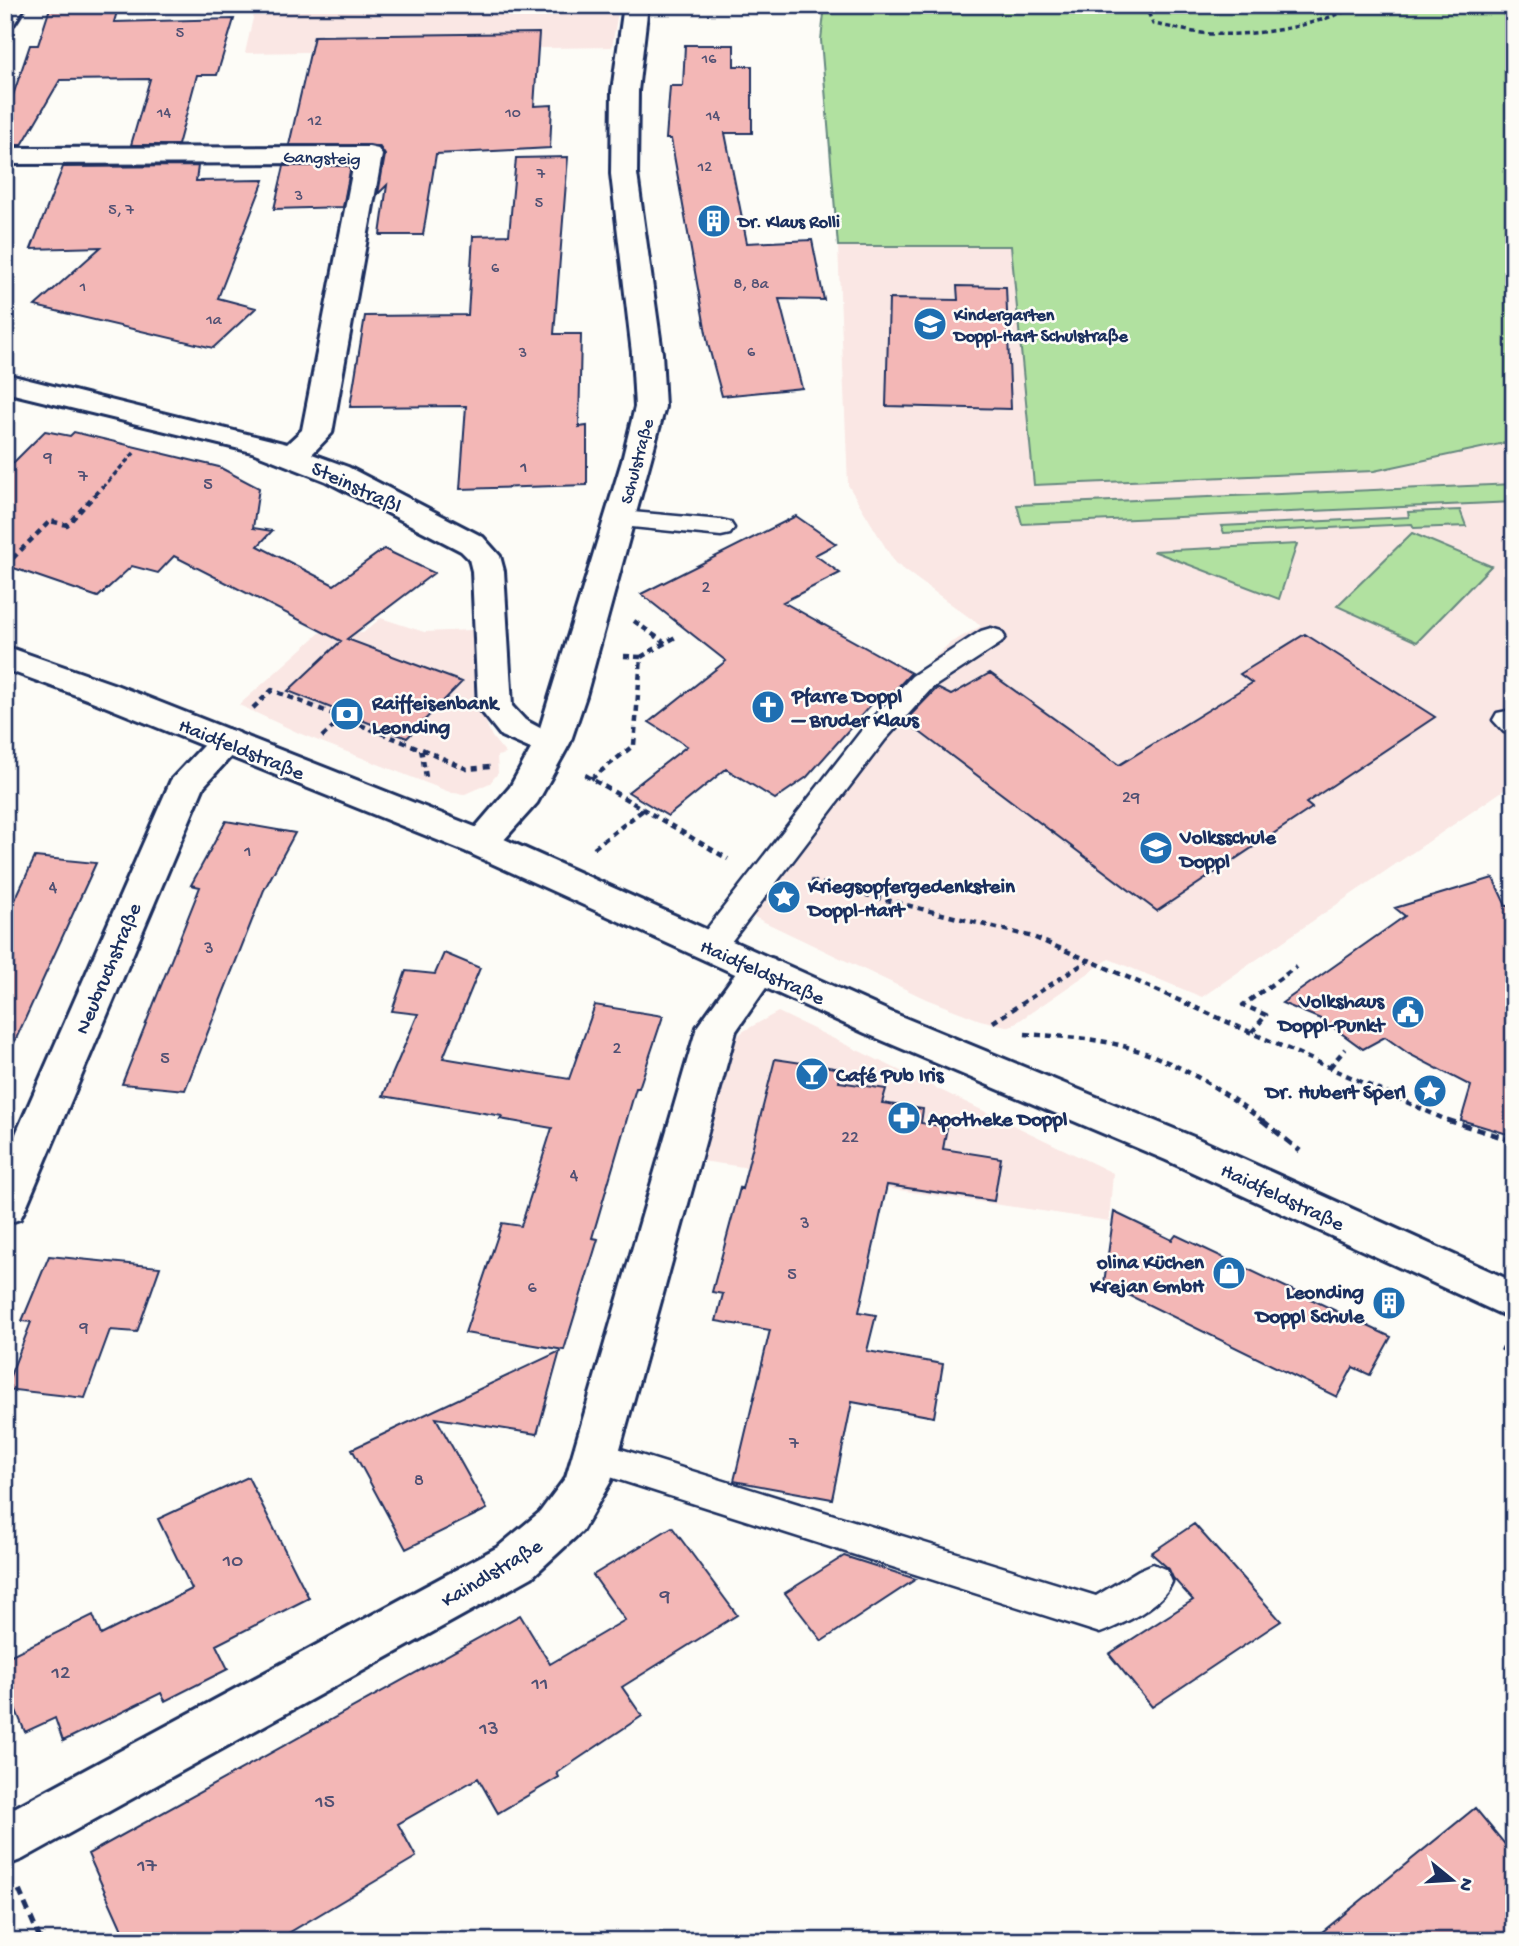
<svg xmlns="http://www.w3.org/2000/svg" width="1519" height="1946" font-family="'Gochi Hand',sans-serif">
  <style>
    .built { fill: #fae7e4 }
    .green { fill: #b1e1a0; stroke: #66887f; stroke-width: 2 }
    .building { fill: #f3b7b6; stroke: #1b2f5e; stroke-width: 2 }
    .lines { fill: none; stroke-linecap: round; stroke-linejoin: round }
    .service-casing { stroke: #1b2f5e; stroke-width: 5 }
    .minor-casing { stroke: #1b2f5e; stroke-width: 6 }
    .tertiary-casing { stroke: #1b2f5e; stroke-width: 6 }
    .path-far2 { stroke: #1b2f5e; stroke-width: 3.5; stroke-dasharray: 5 3.5; stroke-linecap: butt }
    .path-far1 { stroke: #1b2f5e; stroke-width: 4.5; stroke-dasharray: 6 5; stroke-linecap: butt }
    .path { stroke: #1b2f5e; stroke-width: 5; stroke-dasharray: 9 6; stroke-linecap: butt }
    .service { fill: #fdfcf7; fill-rule: evenodd }
    .minor { fill: #fdfcf7; fill-rule: evenodd }
    .tertiary { fill: #fdfcf7; fill-rule: evenodd }
    .labels { text-anchor: middle; stroke-width: 5; stroke-linejoin: round; paint-order: stroke }
    .far-number-label { font-size: 16px; fill: #515174 }
    .far-street-label { font-size: 18px; fill: #1b2f5e; stroke: #fdfcf7 }
    .far-poi-label { font-size: 18px; font-weight: bold; fill: #1b2f5e; stroke: #fdfcf7; text-anchor: start }
    .number-label { font-size: 18px; fill: #515174 }
    .street-label { font-size: 21px; fill: #1b2f5e; stroke: #fdfcf7 }
    .poi-label { font-size: 21px; font-weight: bold; fill: #1b2f5e; stroke: #fdfcf7; text-anchor: start }
    .near-number-label { font-size: 21px; fill: #515174 }
  </style>
  <rect width="100%" height="100%" fill="#fdfcf7"/>
  <filter id="ink" filterUnits="userSpaceOnUse"><feTurbulence type="fractalNoise" baseFrequency=".0143" numOctaves="2"/><feDisplacementMap in="SourceGraphic" scale="14" xChannelSelector="R" yChannelSelector="G"/><feConvolveMatrix kernelMatrix="1 2 1 2 8 2 1 2 1" color-interpolation-filters="sRGB"/></filter>
  <g filter="url(#ink)">
    <path class="built" d="M256,5h363l-7,42 -367,6z
      M838,246h173l363,225 140,-30v342l-312,214 -93,-38 -99,68 -30,-7 -54,-21 -199,-95 70,-95 91,-109 62,-57 31,-17 -86,-63 -47,-78z
      M381,618l43,14 48,-2 6,73 14,34 14,17 -9,2 1,17 -8,10 -25,11 -13,-1 -151,-59 -62,-29 93,-83 23,11h8z
      M778,1012l335,161 -4,48 -407,-60 23,-95 9,-26 8,-8z"/>
    <path class="green" d="M825,5h689v436l-140,30 -340,14 -23,-239h-173l-17,-206z
      M1514,484v18l-492,22 -5,-19z
      M1460,510l6,16 -52,2 -2,-4 -188,9 -3,-7 188,-9 -1,-5z
      M1412,533l79,33 -74,76 -80,-36z
      M1297,544l-18,55 -126,-48z"/>
    <path class="building" d="M51,5h68l-5,17 120,-3 -17,56h-20l-19,70h-47l19,-66 -90,1 -38,65h-17v-26l25,-74h8z
      M539,33l-5,73 18,-1 -2,43 -114,6 -13,81h-43l7,-50 -9,9 7,-39 -6,-9 -90,-1 25,-109z
      M685,45h49v21h18v67h-27l22,110 65,-3 12,60 -45,-1 23,89 -80,8 -14,-52 -37,-205h-5l4,-53h13z
      M568,157l-14,177h27l-2,93 8,-1v59l-127,4 6,-83 -116,1 15,-91 103,-1 5,-79 36,-1 7,-77z
      M198,166l-2,15 68,-1 -46,118 38,10 -43,40 -178,-42 66,-59 -70,2 32,-82z
      M284,166h67l-8,41 -69,2z
      M957,286l49,1 5,122 -125,-3 3,-107 69,1z
      M45,431l25,5 4,-4 145,35 40,21 -6,40 19,3 -14,15 76,39 50,-36 50,24 -87,66 115,43 -55,56 -119,-47 53,-50 -167,-85 -16,17 -26,-7 -34,31 -93,-32v-94z
      M796,516l40,28 -21,11 25,18 -57,29 128,71 -29,31 -6,-5 -69,78 -32,22 -49,-30 -58,47 -40,-24 59,-46 -38,-24 77,-61 -85,-67z
      M1305,634l130,83 -129,86 6,5 -155,103 -252,-190 32,-33 14,7 39,-22 129,92 133,-82 -12,-9z
      M226,821l69,12 -31,57 -79,200 -63,-6 78,-197 -9,-2z
      M35,857l61,6 -91,200v-142z
      M1493,878l13,28h8v230l-53,-16 10,-34 -62,-32 -24,-17 -22,12 -40,-29 -41,-17 123,-87 -10,-8z
      M444,953l36,15 -37,90 126,21 26,-74 68,11 -24,72h-3l-44,150 6,1 -34,111 -99,-17 37,-110 19,3 31,-98 -52,-9 2,-3 -119,-20 35,-82 -26,-3 14,-40 29,3z
      M775,1059l67,10 -3,13 47,7 -4,14 41,6 -2,14 26,4 -4,22 58,9 -7,43 -107,-16 -28,127 17,3 -9,36 76,13 -9,53 -82,-15 -20,97 -98,-18 36,-151 -54,-9 7,-27 -11,-2 28,-104 2,1z
      M1114,1212l58,28 4,-5 215,102 -21,38 -17,-8 -16,30 -233,-114z
      M49,1256l111,11 -23,65 -27,-2 -25,68 -80,-9 26,-67 -9,-1z
      M560,1351l-23,83 -101,-16 51,91 -81,40 -54,-100z
      M248,1477l61,121 -93,47 12,24 -63,32 -4,-8 -98,48 -8,-23 -30,14 -20,-48v-26l88,-43 8,20 91,-46 -34,-70z
      M1194,1524l87,97 -129,86 -43,-53 84,-54 -20,-22 -4,-9 -18,-16z
      M672,1527l65,88 -115,72 20,29 -85,57 2,4 -61,36 -20,-35 -80,46 18,33 -141,84h-148l-39,-87 432,-239 30,49 75,-44 -32,-45z
      M844,1556l72,23 -94,62 -37,-48z
      M1475,1808l39,47v86h-203z"/>
    <g class="lines">
      <defs>
        <path id="service" d="M621,511l100,9 9,2 4,6 -4,6 -9,2 -109,-11 -4,-6 4,-6z
          M991,628l10,3 4,6 -4,6 -69,45 -47,52 -164,215 -11,3 -11,-3 -5,-8 5,-8 166,-213 47,-50 69,-45z
          M1507,711l7,1v22l-10,-2 -11,-12 4,-7z
          M595,1441l501,155 43,-26 14,-6 14,6 5,12c-10,24 -48,42 -72,51l-518,-165 -6,-11 6,-11z"/>
        <path id="minor" d="M5,5h21l-12,19 -9,2z
          M624,5h24l-10,86 -1,83 25,179 3,54 -79,289 -16,47 -33,60 -44,49 -13,4 -13,-4 -5,-9 48,-56 21,-38 -30,-13 -23,-29 -6,-136 -3,-12 -8,-8 -135,-70 -74,-29 -247,-60v-18l282,70 15,-14 52,-267 -349,1v-16l364,-1 9,2 4,6 -50,278 -20,21 36,13 135,70 17,19 4,15 8,135 13,14 15,8 82,-267 13,-54 -3,-54 -21,-179 1,-83z
          M227,729l12,4 6,8 -41,45 -178,421 -6,12 -15,5v-65l166,-379 44,-47z
          M760,955l14,4 5,10 -43,62 -125,450 -29,50 -50,46 -509,282 -18,7v-53l493,-266 42,-35 26,-35 131,-450 49,-68z"/>
        <path id="tertiary" d="M5,646l111,39 377,149 400,179 303,125 318,144v38l-348,-160 -301,-127 -398,-181 -375,-151 -87,-32z"/>
      </defs>
      <use href="#service" class="service-casing"/>
      <use href="#minor" class="minor-casing"/>
      <use href="#tertiary" class="tertiary-casing"/>
      <path class="path-far2" d="M1145,5l8,19c20,3 39,9 59,10 50,2 103,-8 148,-29
        M102,488l33,-36"/>
      <path class="path-far1" d="M5,566l45,-45 17,4 36,-39
        M634,621l31,22
        M624,656l17,1
        M253,708l19,-18 149,59 5,28
        M322,737l25,-23
        M422,749l45,20 23,-2
        M585,775l143,84
        M591,779l43,-34 7,-88 38,-22
        M594,848l49,-38
        M811,881l222,56 55,23
        M993,1022l96,-62 362,162
        M1252,1032l14,-17 -23,-10 53,-38
        M1025,1034c27,2 54,3 81,8 57,11 112,44 158,80
        M1330,1067l15,-18"/>
      <path class="path" d="M1262,1120l38,31
        M1447,1120l67,21
        M1501,1348l13,6
        M19,1890l22,51"/>
      <use href="#service" class="service"/>
      <use href="#minor" class="minor"/>
      <use href="#tertiary" class="tertiary"/>
    </g>
  </g>
  <defs>
    <symbol id="building-disc" viewBox="-11 -11 22 22"><circle r="9.5" fill="#1f6fb2" stroke="#fdfcf7"/><path d="M-4-6H4V6H1V3H-1V6H-4ZM-2.5-4.3h1.7v1.8h-1.7ZM.8-4.3h1.7v1.8H.8ZM-2.5-1h1.7V.8h-1.7ZM.8-1h1.7V.8H.8Z" fill="#fff"/></symbol>
    <symbol id="school-disc" viewBox="-11 -11 22 22"><circle r="9.5" fill="#1f6fb2" stroke="#fdfcf7"/><path d="M0-5L7-2L0 1L-7-2ZM-4 1L0 2.5L4 1V4Q0 6-4 4Z" fill="#fff"/></symbol>
    <symbol id="church-disc" viewBox="-11 -11 22 22"><circle r="9.5" fill="#1f6fb2" stroke="#fdfcf7"/><path d="M-1.2-6h2.4v3.5h3.3v2.4h-3.3V6h-2.4V-.1h-3.3v-2.4h3.3Z" fill="#fff"/></symbol>
    <symbol id="bank-disc" viewBox="-11 -11 22 22"><circle r="9.5" fill="#1f6fb2" stroke="#fdfcf7"/><path d="M-6-4H6V4H-6ZM0-2.3a2.3 2.3 0 1 0 0 4.6a2.3 2.3 0 1 0 0-4.6Z" fill="#fff"/></symbol>
    <symbol id="sight-disc" viewBox="-11 -11 22 22"><circle r="9.5" fill="#1f6fb2" stroke="#fdfcf7"/><path d="M0-6L1.8-2.2L6-1.7L2.9 1.2L3.7 5.4L0 3.3L-3.7 5.4L-2.9 1.2L-6-1.7L-1.8-2.2Z" fill="#fff"/></symbol>
    <symbol id="civic-disc" viewBox="-11 -11 22 22"><circle r="9.5" fill="#1f6fb2" stroke="#fdfcf7"/><path d="M-.6-6.5H3V-4.5H.6V-3L4-1V1h2V6H-6V1h2V-1L-.6-3ZM-1.2 2.5V6h2.4V2.5Z" fill="#fff"/></symbol>
    <symbol id="bar-disc" viewBox="-11 -11 22 22"><circle r="9.5" fill="#1f6fb2" stroke="#fdfcf7"/><path d="M-6-5H6L.8 .8V4.5H3.5V6h-7V4.5H-.8V.8Z" fill="#fff"/></symbol>
    <symbol id="pharmacy-disc" viewBox="-11 -11 22 22"><circle r="9.5" fill="#1f6fb2" stroke="#fdfcf7"/><path d="M-2-6h4v4h4v4h-4v4h-4v-4h-4v-4h4Z" fill="#fff"/></symbol>
    <symbol id="shop-disc" viewBox="-11 -11 22 22"><circle r="9.5" fill="#1f6fb2" stroke="#fdfcf7"/><path d="M-5-2.5h2.3a2.7 3.5 0 0 1 5.4 0H5L5.5 6h-11ZM-1.5-2.5h3a1.5 2.3 0 0 0-3 0Z" fill="#fff"/></symbol>
  </defs>
  <g fill-rule="evenodd">
    <use href="#building-disc" x="695" y="202" width="38" height="38"/>
    <use href="#school-disc" x="911" y="305" width="38" height="38"/>
    <use href="#church-disc" x="749" y="688" width="38" height="38"/>
    <use href="#bank-disc" x="328" y="695" width="38" height="38"/>
    <use href="#school-disc" x="1137" y="829" width="38" height="38"/>
    <use href="#sight-disc" x="765" y="878" width="38" height="38"/>
    <use href="#civic-disc" x="1389" y="993" width="38" height="38"/>
    <use href="#bar-disc" x="793" y="1055" width="38" height="38"/>
    <use href="#sight-disc" x="1411" y="1072" width="38" height="38"/>
    <use href="#pharmacy-disc" x="885" y="1099" width="38" height="38"/>
    <use href="#shop-disc" x="1210" y="1254" width="38" height="38"/>
    <use href="#building-disc" x="1370" y="1284" width="38" height="38"/>
  </g>
  <g class="labels">
    <g class="far-number-label">
      <text x="180" y="37">5</text>
      <text x="709" y="63">16</text>
      <text x="164" y="117">14</text>
      <text x="513" y="117">10</text>
      <text x="713" y="120">14</text>
      <text x="315" y="125">12</text>
      <text x="705" y="171">12</text>
      <text x="541" y="178">7</text>
      <text x="299" y="200">3</text>
      <text x="539" y="207">5</text>
      <text x="121" y="214">5, 7</text>
      <text x="495" y="272">6</text>
      <text x="751" y="288">8, 8a</text>
      <text x="83" y="291">1</text>
      <text x="214" y="324">1a</text>
      <text x="751" y="356">6</text>
      <text x="523" y="357">3</text>
    </g>
    <g class="far-street-label">
      <text transform="translate(322 157) rotate(2)" y="6">Gangsteig</text>
      <text transform="translate(636 461) rotate(-75)" y="6">Schulstraße</text>
    </g>
    <g class="far-poi-label">
      <text x="738" y="227">Dr. Klaus Rolli</text>
      <text x="954" y="320">Kindergarten<tspan x="954" dy="21">Doppl-Hart Schulstraße</tspan></text>
    </g>
    <g class="number-label">
      <text x="48" y="462">9</text>
      <text x="524" y="472">1</text>
      <text x="83" y="481">7</text>
      <text x="208" y="489">5</text>
      <text x="706" y="592">2</text>
      <text x="1131" y="802">29</text>
      <text x="248" y="856">1</text>
      <text x="53" y="892">4</text>
      <text x="209" y="953">3</text>
      <text x="617" y="1053">2</text>
      <text x="165" y="1063">5</text>
      <text x="850" y="1142">22</text>
      <text x="574" y="1180">4</text>
      <text x="805" y="1228">3</text>
      <text x="792" y="1279">5</text>
      <text x="532" y="1292">6</text>
      <text x="84" y="1332">9</text>
      <text x="794" y="1448">7</text>
      <text x="419" y="1485">8</text>
    </g>
    <g class="street-label">
      <text transform="translate(357 486) rotate(25)" y="7">Steinstraßl</text>
      <text transform="translate(242 748) rotate(22)" y="7">Haidfeldstraße</text>
      <text transform="translate(107 968) rotate(-67)" y="7">Neubruchstraße</text>
      <text transform="translate(763 971) rotate(24)" y="7">Haidfeldstraße</text>
      <text transform="translate(1283 1196) rotate(25)" y="7">Haidfeldstraße</text>
      <text transform="translate(491 1572) rotate(-31)" y="7">Kaindlstraße</text>
    </g>
    <g class="poi-label">
      <text x="792" y="702">Pfarre Doppl<tspan x="792" dy="24">– Bruder Klaus</tspan></text>
      <text x="372" y="709">Raiffeisenbank<tspan x="372" dy="24">Leonding</tspan></text>
      <text x="1180" y="843">Volksschule<tspan x="1180" dy="24">Doppl</tspan></text>
      <text x="808" y="892">Kriegsopfergedenkstein<tspan x="808" dy="24">Doppl-Hart</tspan></text>
      <text x="1384" y="1007" text-anchor="end">Volkshaus<tspan x="1384" dy="24">Doppl-Punkt</tspan></text>
      <text x="836" y="1081">Café Pub Iris</text>
      <text x="1406" y="1098" text-anchor="end">Dr. Hubert Sperl</text>
      <text x="928" y="1125">Apotheke Doppl</text>
      <text x="1204" y="1268" text-anchor="end">olina Küchen<tspan x="1204" dy="24">Krejan GmbH</tspan></text>
      <text x="1364" y="1298" text-anchor="end">Leonding<tspan x="1364" dy="24">Doppl Schule</tspan></text>
    </g>
    <g class="near-number-label">
      <text x="233" y="1566">10</text>
      <text x="665" y="1602">9</text>
      <text x="61" y="1678">12</text>
      <text x="540" y="1689">11</text>
      <text x="489" y="1734">13</text>
      <text x="325" y="1807">15</text>
      <text x="147" y="1871">17</text>
    </g>
  </g>
  <rect width="1519" height="1946" fill="none" stroke="#fdfcf7" stroke-width="28"/>
  <rect x="14" y="14" width="1491" height="1918" fill="none" stroke="#1b2f5e" stroke-width="2.5" filter="url(#ink)"/>
  <g transform="translate(1452 1880) rotate(108)" stroke="#fdfcf7" stroke-width="5" paint-order="stroke">
  <path d="M0-5L12 26L0 18L-12 26Z" fill="#1b2f5e"/>
  <text y="-10" font-size="19" font-weight="bold" text-anchor="middle" fill="#1b2f5e">N</text>
  </g>
</svg>
